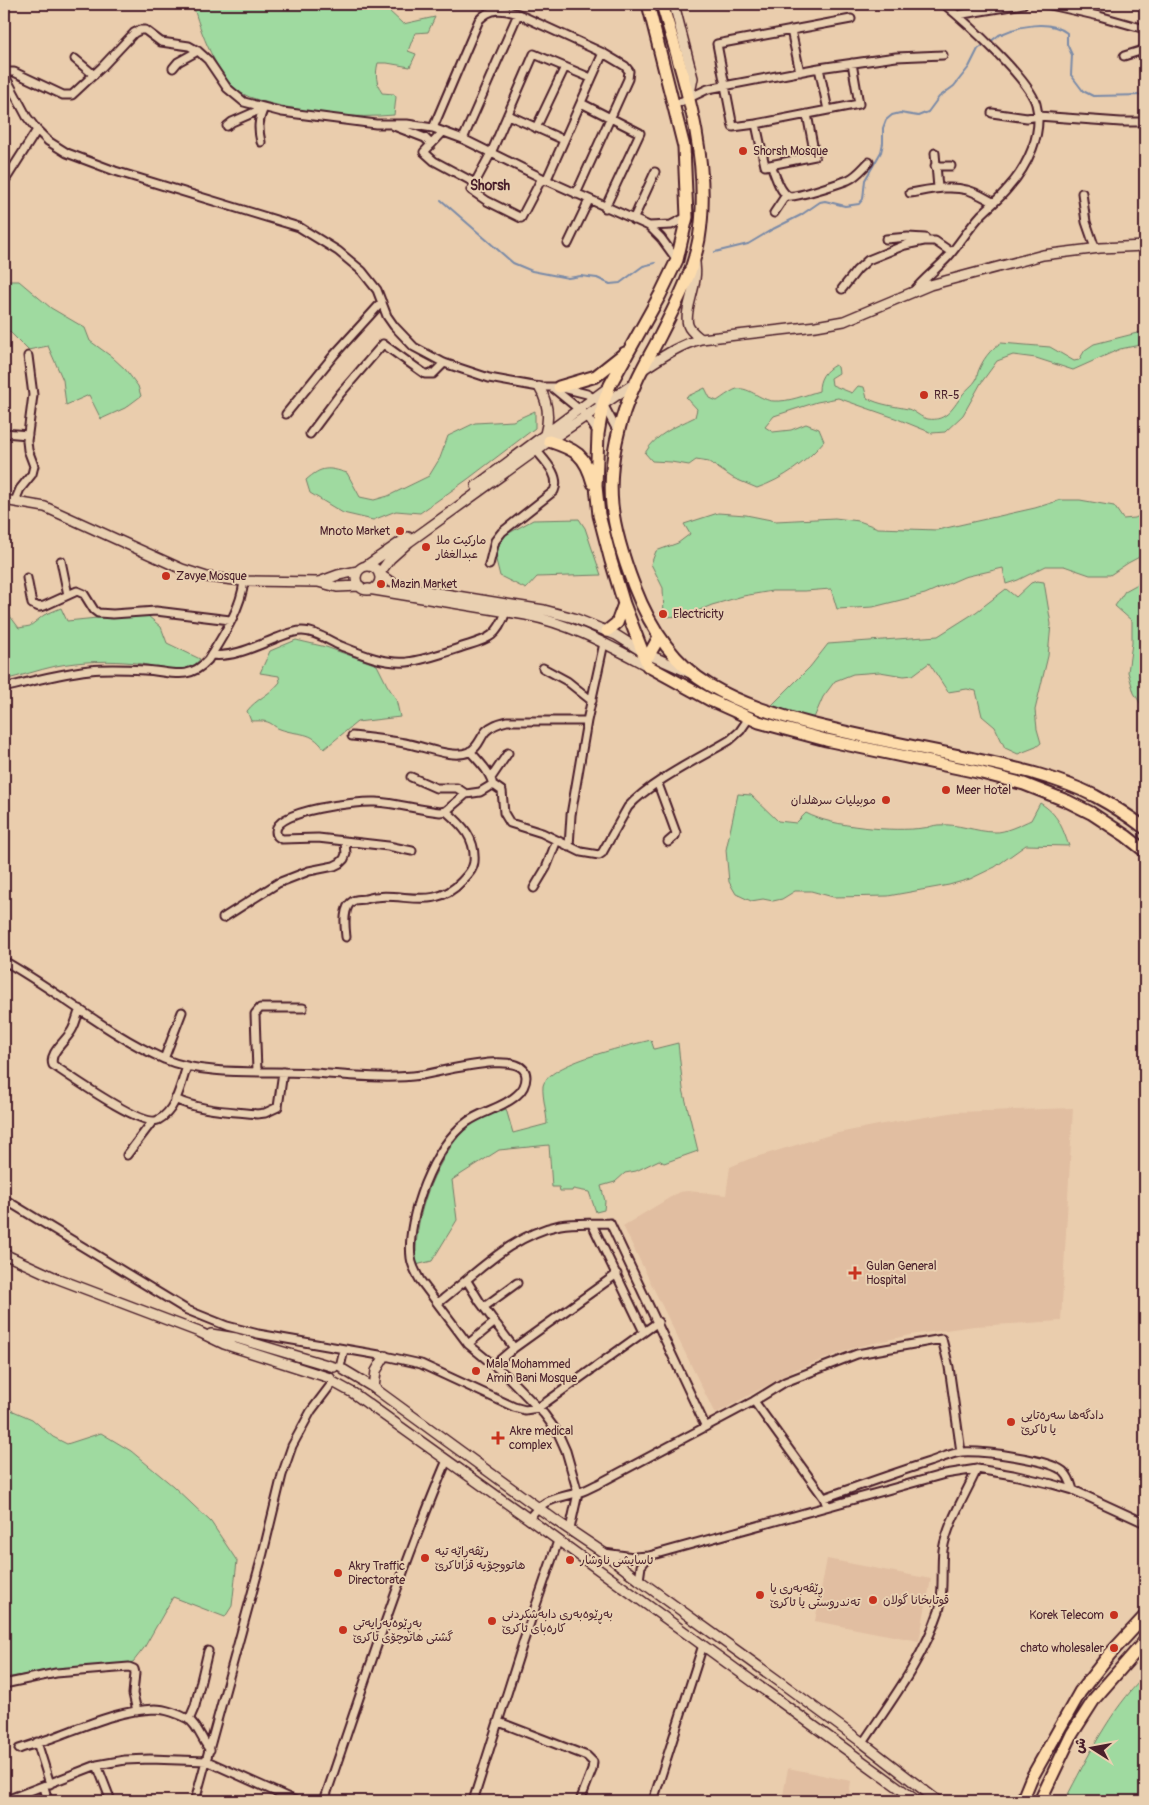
<svg xmlns="http://www.w3.org/2000/svg" width="1149" height="1805" font-family="Pangolin,'Playpen Sans Arabic',sans-serif">
  <style>
    .built { fill: #e1bea1 }
    .green { fill: #9fdaa0; stroke: #747c66 }
    .lines { fill: none; stroke-linecap: round; stroke-linejoin: round }
    .stream { stroke: #7a8aa7; stroke-width: 2 }
    .minor-casing { stroke: #4a1f2b; stroke-width: 11 }
    .tertiary-casing { stroke: #4a1f2b; stroke-width: 12 }
    .trunk-casing { stroke: #4a1f2b; stroke-width: 15 }
    .minor { stroke: #e9d0b1; stroke-width: 7 }
    .tertiary { stroke: #e9d0b1; stroke-width: 9 }
    .trunk { stroke: #fddcac; stroke-width: 11 }
    .poi-dot { fill: #c8321e; stroke: #e9d0b1; stroke-width: 2 }
    .labels { text-anchor: middle; stroke-width: 4; stroke-linejoin: round; paint-order: stroke }
    .poi-label { font-size: 12px; fill: #4a1f2b; stroke: #e9d0b1; text-anchor: start }
    .neighbourhood-label { font-size: 14px; font-weight: bold; fill: #4a1f2b; stroke: #e9d0b1 }
  </style>
  <rect width="100%" height="100%" fill="#eacdad"/>
  <filter id="ink" filterUnits="userSpaceOnUse"><feTurbulence type="fractalNoise" baseFrequency=".02" numOctaves="2"/><feDisplacementMap in="SourceGraphic" scale="10" xChannelSelector="R" yChannelSelector="G"/><feConvolveMatrix kernelMatrix="1 2 1 2 8 2 1 2 1" color-interpolation-filters="sRGB"/></filter>
  <g filter="url(#ink)">
    <path class="built" d="M1073,1108l-12,213 -87,5 -64,9 -54,12 -61,23 -80,44 -92,-188 56,-34 9,-1 38,4 4,-28 19,-8 84,-25 50,-10 73,-12z
      M827,1559l104,20 -12,62 -104,-20z
      M788,1768l63,13 -3,20h-66z"/>
    <path class="green" d="M193,4h162l33,6 15,14 32,-7 -7,15 -13,1 -7,18 8,3 -6,13 -23,-4h-9c-3,11 -2,20 4,30l12,1 2,3 -2,18c-42,4 -76,-1 -117,-10 -12,-3 -25,-6 -36,-12 -23,-14 -42,-64 -48,-89z
      M6,281h13l32,27 34,20 5,13 22,16 13,12 13,17 3,10 -16,12 -24,11 -12,-24 -23,10 -3,-25 -15,-34 -20,4 -24,-24v-43z
      M1145,331v13l-25,5 -47,21 -37,-12 -23,-3 -16,6 -16,22 -18,32 -18,17 -13,1 -37,-15 -57,-20 -21,4 -43,14 -9,11 8,5 18,-2 15,-6 13,5 5,12c-17,21 -41,38 -67,47l-24,-10 -24,-16 -13,-2 -7,5 -18,-3 -19,-1 -7,-8c11,-19 30,-26 50,-36l2,-8 -11,-12 19,-9 5,10 7,3c6,-4 11,-8 17,-11 13,-6 26,11 40,11 15,1 31,-6 45,-10 0,-12 5,-20 16,-26l3,2 1,6 -8,5 1,7 20,8 6,-7 6,1 3,11c13,7 27,8 41,11 7,2 13,9 20,10 19,3 26,-13 35,-25 4,-5 10,-9 13,-14 1,-2 1,-5 2,-8 4,-11 12,-23 23,-29l49,4 24,14 5,-1 6,-10 9,-6z
      M535,411v17l-67,51 -48,34 -24,-2 -23,9 -30,-7 -33,-20 -4,-13c16,-14 22,-13 41,-7l13,24 14,3 14,-4 41,-20 11,-18 8,-22 27,-13 38,-2z
      M1061,500h19l34,6 9,13 12,-1 10,-5v41l-17,9 -18,12h-20l-26,-9h-18l-28,14 -12,4 -3,-16 -39,9 -39,17 -52,13 -36,2 -6,-20 -26,2h-33l-29,5 -31,9 -27,11 -21,1 -1,-29 -12,-24 5,-13 22,-8 12,-9 -6,-10 34,-11 28,2 30,6 59,-3 24,3 19,7 59,2 98,-22z
      M579,519l6,9 16,47 -64,2 -11,12 -26,-13 -4,-16 4,-22 33,-18z
      M1145,580v131l-11,-18 -6,-21 4,-29v-22l-17,-15 10,-15z
      M1037,581l7,1 7,42 -3,32 -13,54 2,19 4,14 -5,4 -18,7 -13,-6 -10,-21 -13,-11 -6,-25 -9,-2 -19,3 -19,-29 -16,12 -9,1 -24,-4 -27,2 -18,7 -12,16 -9,21 -20,-5 -22,-8 38,-38 18,-23 110,-8 38,-24 30,-23 10,8 15,-14z
      M4,608l15,20 11,-2 14,-11 17,-7 6,13 50,-5h31l13,11 6,16 33,16c-13,20 -43,7 -64,4 -26,-3 -55,-2 -80,3 -18,4 -35,10 -52,14z
      M296,640l30,7 51,18 10,20 9,14 4,18 -43,5 -33,27c-13,-19 -25,-13 -44,-20 -4,-1 -6,-4 -10,-6 -6,-3 -13,-2 -19,-2l-4,-10c9,-12 24,-17 33,-29l-1,-6 -19,-3 10,-22z
      M738,794l13,1 27,26 18,2 10,-10c26,14 88,19 117,15 5,0 10,-3 15,-3 19,-2 38,7 57,7 9,1 27,-8 36,-12l9,-17c18,11 22,24 29,43l-43,-1 -31,22 -25,12 -21,6 -61,11 -55,1 -22,-6h-16l-13,8 -9,2 -10,-2 -12,2 -15,-7 -7,-12 -3,-32z
      M651,1040l3,9 24,-6 5,46 15,62 -34,12 -5,-3 -23,11 -11,2 -10,9 -14,4 4,15 -1,9 -8,2 -7,-20 -16,-3 -1,2h-12l-1,-4h-7l-3,-42 -50,5 -47,30 5,40 -25,41 -16,4c-2,-45 13,-88 39,-124 4,-5 7,-11 12,-15 10,-8 26,-12 39,-17l7,24 34,-9c0,-11 -5,-27 -4,-38 4,-23 88,-41 108,-46z
      M4,1407l28,12 21,18 14,7 34,-11 30,18 42,35 38,36 26,39 -5,45 -7,11 -52,-20 -29,51 -11,14 -18,4 -45,2 -66,10z
      M1145,1676v125h-79l-1,-1c23,-43 44,-89 80,-124z"/>
    <g class="lines">
      <path class="stream" d="M990,42c3,-2 6,-5 9,-7 19,-9 50,-16 68,-2v11l5,11 -1,20 12,16 10,5 52,-1
        M441,200l72,63 19,8 36,7 13,-2 16,2 13,6 10,-1 23,-17 12,-3
        M715,252l33,-8 25,-15 28,-14 19,-13 5,-1 20,5 14,-2 4,-5 2,-19 16,-28 2,-9v-15l3,-8 6,-5 8,-2 18,3 10,-4 11,-15 15,-11 15,-19 9,-18 7,-5"/>
      <defs>
        <path id="minor" d="M1046,4l53,12 46,13
          M957,15l66,-11
          M851,19l-134,25 16,83 23,-3 103,-20 -7,-41
          M791,30l9,42
          M1124,56l16,-5 5,-3
          M75,59l19,16
          M173,68l5,-6 20,-11
          M819,68l9,42
          M4,72h10l49,23h9l30,-28 32,-34 6,-3h5l16,12 28,4 9,5 10,9 19,28 17,14 38,10 94,12h31l26,4 30,11 79,39 107,48 12,12 16,22
          M4,74l23,43 10,13 11,11 19,12 48,18 184,56 39,24 24,20 15,19 10,26 7,10 20,21 30,16 45,15 50,9h20l28,7 16,10 15,28
          M581,103l59,30 -35,75
          M674,105l34,-16 111,-21 77,-11 47,-2
          M992,113l35,5 11,-2 83,6h24
          M508,115l56,25
          M756,124l9,42 50,-10 -8,-42
          M227,126l5,-4 32,-14
          M394,126l31,12 6,6
          M433,128l46,-108c12,-13 24,-11 39,-6l85,39 22,13 4,5 -1,8 -52,115
          M536,128l29,-61
          M443,132l-19,20 10,9 41,22
          M463,139l55,-125
          M261,142c-3,-13 -3,-22 3,-34
          M935,153l3,35
          M771,165c4,9 8,26 17,31 5,3 52,-13 60,-16 9,-4 14,-11 21,-18
          M935,166h16
          M542,178l-21,40 -34,-17 -16,-11 20,-37 43,-99 57,24
          M546,181l57,-128
          M4,182l33,-52
          M910,193c19,-3 39,-8 57,-3 9,2 18,8 26,12
          M1082,193l4,29 9,26
          M774,213l12,-18
          M633,220l22,-48
          M649,226l22,-1 16,-8
          M886,239l22,-2 17,1
          M568,244l21,-44
          M842,289l15,-19 11,-10 37,-15 19,-4h11l16,11
          M913,292c10,-13 24,-23 35,-35 12,-14 21,-29 33,-42 9,-9 19,-17 27,-27 19,-21 36,-55 28,-84 -7,-25 -70,-82 -92,-100
          M553,388l33,27 12,18
          M286,414l48,-59 48,-53
          M4,433l24,2
          M310,434l30,-40 43,-50 42,30h8l11,-11
          M15,501l5,-12 12,-15 2,-8 -6,-16 -1,-9 6,-46 -5,-39
          M61,561l7,34
          M489,565l6,-24 7,-9 52,-41c7,-15 -9,-30 -18,-41
          M27,578l5,26 7,3 5,-1 33,-15 7,3 10,16 4,3 15,1 43,-3 74,9
          M211,655c22,3 45,-9 66,-17 8,-3 16,-7 25,-7 14,0 27,10 39,15 20,8 43,18 66,16 18,-2 37,-9 55,-15 25,-8 34,-8 44,-35
          M543,668l24,13 25,20
          M4,688c28,-7 57,-15 86,-18 18,-2 36,-1 54,0 26,1 44,12 64,-10 15,-24 33,-51 36,-79
          M352,736c19,2 39,4 57,8 17,3 44,15 60,8 9,-4 11,-14 17,-21 6,-6 13,-8 21,-10h80
          M470,751c9,11 21,21 23,35
          M411,777l25,11h21l9,6
          M491,778l17,-25
          M658,784l18,49 -1,3 -7,6
          M569,847l2,-32 16,-94 17,-78
          M412,851l-24,-5 -70,-8 -36,1c-4,-2 -6,-3 -6,-8 0,-21 82,-30 99,-29 22,1 43,8 65,10l6,-1 20,-17 14,-2 10,-6h5l7,5 2,22 6,10 32,10 39,19 18,3 3,-2 26,-46c23,-26 72,-49 102,-67l10,-9 9,-13
          M534,888l12,-20 11,-28
          M223,918l55,-35 31,-12 25,-5 6,-3 4,-4 2,-5 -1,-12
          M346,937c-1,-10 -4,-30 7,-36 3,-2 8,-1 12,-2 35,-10 68,14 97,-18 5,-5 11,-11 12,-19 2,-24 -12,-37 -28,-51
          M4,961c54,30 103,73 160,98 42,18 105,11 150,14 36,2 71,7 107,2 17,-2 105,-28 105,2 0,7 -4,14 -9,18 -14,13 -35,16 -50,27 -33,23 -61,96 -56,136 1,8 5,15 9,22l48,64 40,33 36,37 14,19 8,18 12,42 -8,36
          M80,1009c-3,7 -4,13 -7,19 -5,12 -25,24 -20,37 17,11 90,63 105,55 18,-9 23,-36 29,-54
          M164,1059l18,-47
          M257,1071l-2,-57 5,-6h43
          M175,1099c25,12 55,12 82,15l8,-1 13,-6 5,-35
          M127,1155l25,-33
          M4,1199l183,111 40,16 31,8 127,22 36,8 93,43 11,3 13,-2 120,-86
          M592,1224l52,108
          M467,1281l13,21 34,46
          M438,1303c39,-30 73,-68 122,-78 16,-3 34,-1 50,-2l95,202
          M484,1307l33,-24
          M468,1344l27,-22
          M494,1365l20,-17 103,-74
          M340,1367l4,-17
          M754,1401l31,-19 72,-28 85,-15 7,28 12,85
          M824,1498c35,-12 70,-25 105,-36 10,-3 22,-9 33,-10 20,-1 91,7 103,21 5,5 6,11 8,17
          M529,1519c13,-20 26,-20 47,-26 8,-1 15,-6 22,-9l156,-83 70,97 3,8
          M604,1553l30,4 15,-1 296,-82 32,-5 36,6 39,9 21,6 72,33
          M639,1580l2,-14 8,-10
          M4,1684l52,-11 73,-6 5,2 1,4 -2,21 4,17
          M189,1720l6,-14 13,-55
          M499,1722l88,34 6,6 -1,8 -12,31
          M37,1742l13,42
          M863,1743c28,-42 60,-84 76,-132 5,-18 2,-42 4,-61 4,-26 23,-56 34,-81
          M19,1749c11,-4 22,-7 33,-11 33,-12 67,-28 103,-29 10,0 24,5 33,10 10,6 14,22 22,31
          M97,1765l14,36
          M44,1787l4,14
          M4,1801l93,-36 28,-5 25,-1 57,2 89,40
          M195,1801l68,-248 19,-78 10,-29 19,-35 22,-29
          M324,1801c39,-114 76,-229 123,-341
          M473,1801l50,-158 35,-102
          M653,1801l50,-156"/>
        <path id="tertiary" d="M674,4l19,74 -4,20
          M694,258c7,25 -11,50 -6,67 2,6 8,10 13,14
          M642,370c20,-13 37,-25 59,-31l115,-13 28,-5 86,-36 113,-30 57,-7 45,-2
          M635,383l-86,58 -140,101 -19,17 -11,15 12,8 17,6 136,22 30,8 42,17 27,17 47,21
          M539,387c9,15 11,30 6,47
          M476,486l134,-100
          M4,500l41,7 137,62 25,8 37,4 74,1 19,5 23,-1
          M366,566l42,-29
          M356 578a12 12 0 1 1 24 0a12 12 0 1 1-24 0Z
          M319,582l19,-7 20,-4
          M368,589l158,26c45,9 82,30 122,51
          M4,1254l52,24 143,54 25,12 106,34
          M211,1334l25,4 98,29
          M344,1370l30,18 181,132 49,33 35,27 141,102 83,61 75,58
          M333,1382l20,11 176,126 388,282
          M374,1388l2,-17 9,-15"/>
        <path id="trunk" d="M648,4l36,143 3,70 -10,43 -17,35 -50,90 -7,19 -5,30 -2,52 3,29 12,46 13,43 24,62 62,34 49,22 67,18 156,33 42,11 43,17 24,12 35,23 19,15
          M662,4c22,75 50,155 37,235 -6,34 -23,65 -38,95 -8,16 -18,32 -25,48 -17,36 -28,82 -24,123 3,27 12,55 22,81 15,39 38,77 75,99 34,20 68,30 106,40 53,13 106,23 159,34 41,9 83,18 121,37 17,9 34,20 50,32
          M559,387l37,-11 29,-23
          M549,441c27,9 36,13 44,42
          M607,631l10,-8 7,-19
          M649,655l10,-18
          M1022,1801l9,-22 49,-87 29,-37 36,-39
          M1040,1801l32,-67 23,-36 50,-57"/>
      </defs>
      <use href="#minor" class="minor-casing"/>
      <use href="#tertiary" class="tertiary-casing"/>
      <use href="#trunk" class="trunk-casing"/>
      <use href="#minor" class="minor"/>
      <use href="#tertiary" class="tertiary"/>
      <use href="#trunk" class="trunk"/>
    </g>
  </g>
  <g class="poi-dot">
    <circle cx="743" cy="151" r="5"/>
    <circle cx="924" cy="395" r="5"/>
    <circle cx="400" cy="531" r="5"/>
    <circle cx="426" cy="547" r="5"/>
    <circle cx="166" cy="576" r="5"/>
    <circle cx="381" cy="584" r="5"/>
    <circle cx="663" cy="614" r="5"/>
    <circle cx="946" cy="790" r="5"/>
    <circle cx="886" cy="800" r="5"/>
    <path d="M852.5 1265.5h5v5h5v5h-5v5h-5v-5h-5v-5h5z"/>
    <circle cx="476" cy="1371" r="5"/>
    <circle cx="1011" cy="1422" r="5"/>
    <path d="M495.5 1430.5h5v5h5v5h-5v5h-5v-5h-5v-5h5z"/>
    <circle cx="425" cy="1558" r="5"/>
    <circle cx="570" cy="1560" r="5"/>
    <circle cx="338" cy="1573" r="5"/>
    <circle cx="760" cy="1595" r="5"/>
    <circle cx="873" cy="1600" r="5"/>
    <circle cx="1114" cy="1615" r="5"/>
    <circle cx="492" cy="1621" r="5"/>
    <circle cx="343" cy="1630" r="5"/>
    <circle cx="1114" cy="1648" r="5"/>
  </g>
  <g class="labels">
    <g class="poi-label">
      <text x="753" y="155">Shorsh Mosque</text>
      <text x="934" y="399">RR-5</text>
      <text x="390" y="535" text-anchor="end">Mnoto Market</text>
      <text x="436" y="544">ماركيت ملا<tspan x="436" dy="14">عبدالغفار</tspan></text>
      <text x="176" y="580">Zavye Mosque</text>
      <text x="391" y="588">Mazin Market</text>
      <text x="673" y="618">Electricity</text>
      <text x="956" y="794">Meer Hotel</text>
      <text x="876" y="804" text-anchor="end">موبيليات سرهلدان</text>
      <text x="866" y="1270">Gulan General<tspan x="866" dy="14">Hospital</tspan></text>
      <text x="486" y="1368">Mala Mohammed<tspan x="486" dy="14">Amin Bani Mosque</tspan></text>
      <text x="1021" y="1419">دادگەها سەرەتایی<tspan x="1021" dy="14">یا ئاکرێ</tspan></text>
      <text x="509" y="1435">Akre medical<tspan x="509" dy="14">complex</tspan></text>
      <text x="435" y="1555">رێڤەڕاێە تیە<tspan x="435" dy="14">هاتووچۆیە قزائاکرێ</tspan></text>
      <text x="580" y="1564">ئاسايشى ناوشار</text>
      <text x="348" y="1570">Akry Traffic<tspan x="348" dy="14">Directorate</tspan></text>
      <text x="770" y="1592">ڕێڤەبەری یا<tspan x="770" dy="14">تەندروستی یا ئاکرێ</tspan></text>
      <text x="883" y="1604">قوتابخانا گولان</text>
      <text x="502" y="1618">بەڕێوەبەری دابەشکردنی<tspan x="502" dy="14">کارەبای ئاکرێ</tspan></text>
      <text x="1104" y="1619" text-anchor="end">Korek Telecom</text>
      <text x="353" y="1627">بەڕێوەبەرایەتی<tspan x="353" dy="14">گشتی هاتوچۆی ئاکرێ</tspan></text>
      <text x="1104" y="1652" text-anchor="end">chato wholesaler</text>
    </g>
    <g class="neighbourhood-label">
      <text x="490" y="190">Shorsh</text>
    </g>
  </g>
  <rect width="1149" height="1805" fill="none" stroke="#e9d0b1" stroke-width="20"/>
  <rect x="10" y="10" width="1129" height="1785" fill="none" stroke="#4a1f2b" stroke-width="2" filter="url(#ink)"/>
  <g transform="translate(1092 1748) rotate(281)" stroke="#e9d0b1" stroke-width="4" paint-order="stroke">
  <path d="M0-4L9 19L0 12L-9 19Z" fill="#4a1f2b"/>
  <text y="-8" font-size="14" font-weight="bold" text-anchor="middle" fill="#4a1f2b">ش</text>
  </g>
</svg>
